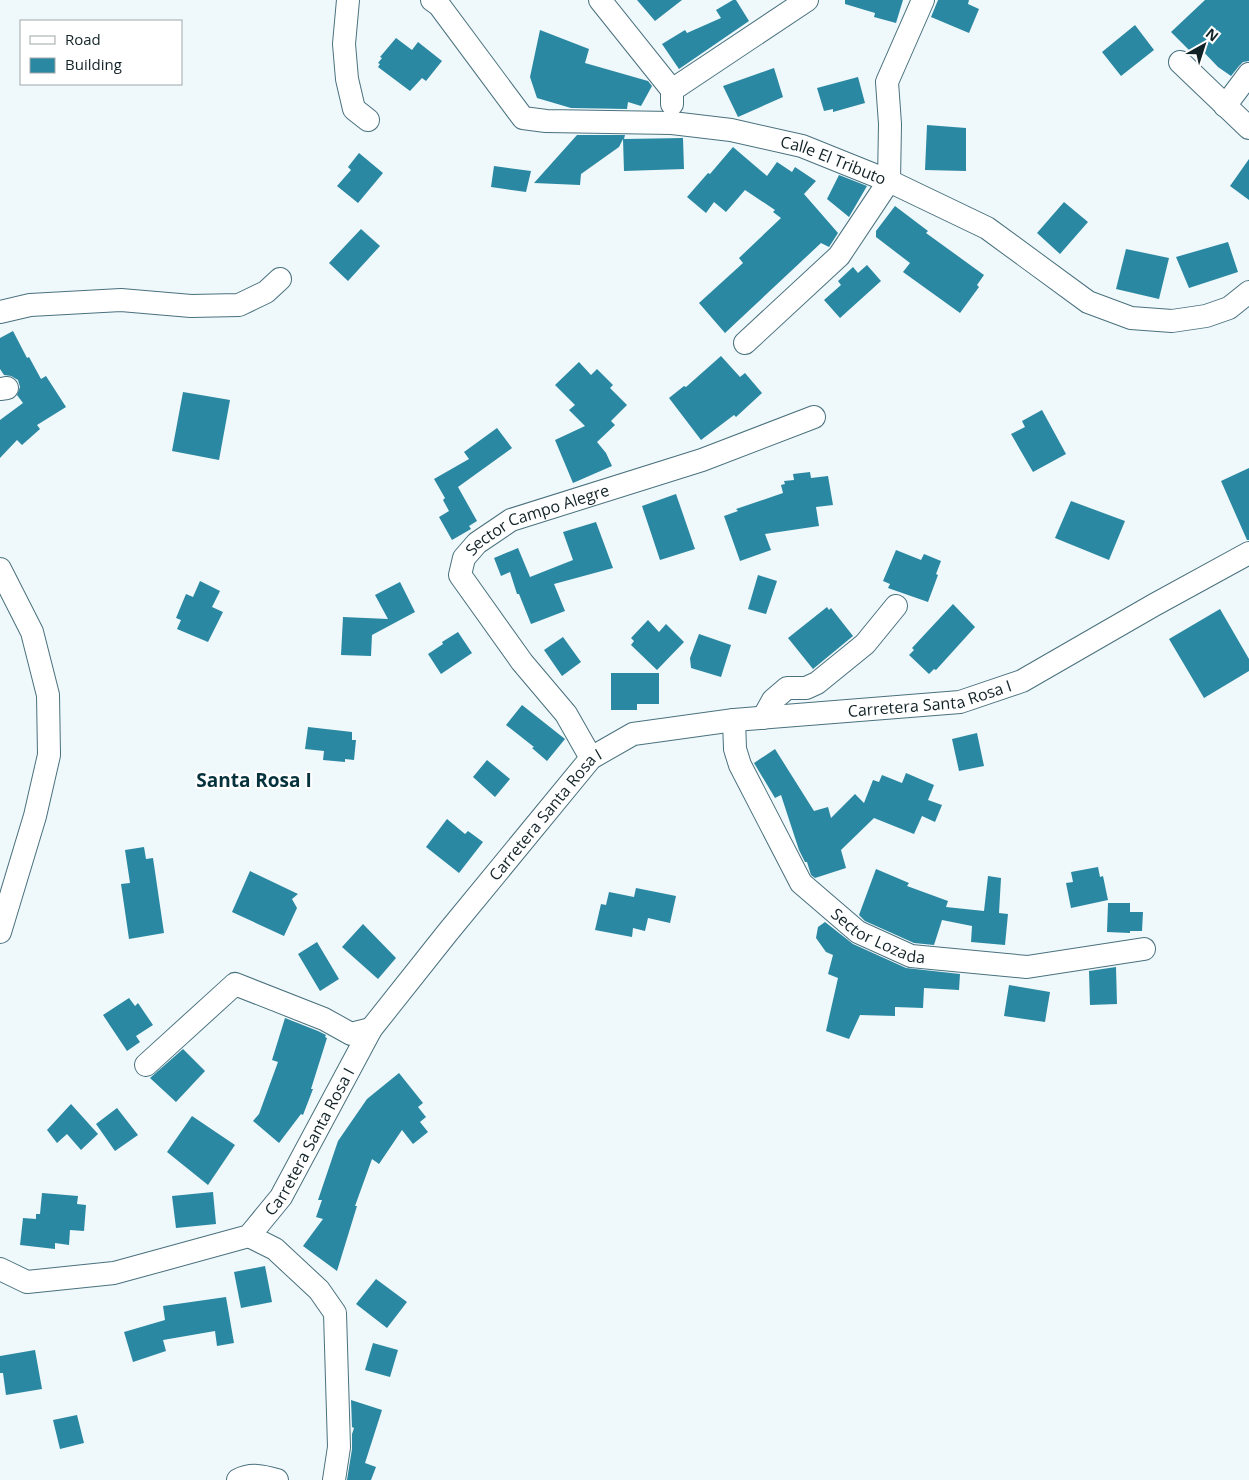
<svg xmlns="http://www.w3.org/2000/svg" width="1249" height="1480" font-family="'Open Sans',sans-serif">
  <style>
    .building { fill: #2a88a2 }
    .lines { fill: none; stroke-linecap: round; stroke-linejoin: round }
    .minor-casing { stroke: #49717e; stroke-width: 24 }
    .minor { stroke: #fff; stroke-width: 22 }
    .labels { text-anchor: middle; stroke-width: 4.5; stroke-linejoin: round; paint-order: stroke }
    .street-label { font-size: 16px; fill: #122328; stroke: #fff }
    .quarter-label { font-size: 19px; font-weight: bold; fill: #06323e; stroke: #fff }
  </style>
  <rect width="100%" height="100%" fill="#eff8fa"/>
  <path class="building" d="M637,0h45l-27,21z
    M733,0h3l13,21 -70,48 -17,-25 23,-14 2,3 34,-15 -5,-8z
    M845,0h58l-7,23 -22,-6 1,-4 -30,-9z
    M938,0h31l-1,4 11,5 -10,24 -38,-16z
    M1205,0h44v61l-6,1 -4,4 -8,10 -13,-9 -21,-22 -7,6 -19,-19z
    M1135,25l19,25 -33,26 -19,-24z
    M540,30l49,19 -4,14 63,18 4,5 -11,20 -13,-4 -1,7 -56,-1 -34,-10 -7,-21z
    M396,38l16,12 6,-8 24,19 -16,20 -4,-3 -12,13 -32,-24 2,-3 -2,-1 4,-5 -2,-1z
    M774,68l9,29 -45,20 -15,-31z
    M858,77l7,26 -32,9v-3l-9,2 -7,-23z
    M927,125l39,3v43l-41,-1z
    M577,135h48l-1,4 59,-1 1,31 -60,2 -1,-32 -4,8 -38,27 -1,11 -46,-2z
    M733,147l34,29 10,-14 15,10 3,-5 21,14 -12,13 34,39 -9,14 -8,-4 -96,90 -26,-30 44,-40 -4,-5 42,-40 -8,-6 2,-2 -30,-20 -19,22 -12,-10 -8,11 -19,-16 21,-24 2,1z
    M359,153l24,20 -25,30 -21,-17 14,-16 -3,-3z
    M1249,159v41l-19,-14z
    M494,166l37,5 -5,21 -35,-5z
    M839,175l28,11 -18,31 -22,-18z
    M1064,202l24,20 -28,32 -23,-21z
    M895,206l33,25 -2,2 58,42 -7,10 2,2 -19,26 -57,-41 7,-9 -34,-26v-6z
    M361,229l19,17 -32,35 -19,-18z
    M1228,242l10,30 -49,16 -13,-31z
    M1126,249l43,9 -10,41 -43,-10z
    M867,265l14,16 -41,37 -16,-18 17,-15 -3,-4 15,-14 5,6z
    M13,331l14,27 2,-1 12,22 5,-3 20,31 -29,18 3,4 -18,16 -5,-5 -17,18v-38l23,-17 -6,-8 3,-8 -2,-7 -7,-4 -7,-1 -4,-6v-31z
    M721,356l19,21 5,-4 17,20 -26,24 -2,-2 -33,25 -32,-42 15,-12 2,1z
    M579,362l12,13 6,-6 16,16 -3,3 17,17 -16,16 4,4 -18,17 9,11 6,13 -39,17 -18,-43 30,-14 -16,-16 6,-5 -20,-20z
    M183,392l47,8 -11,60 -47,-9z
    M1042,410l24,44 -33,18 -22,-38 14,-7 -3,-6z
    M497,428l15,20 -54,39 19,34 -8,5 2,3 -19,11 -13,-23 10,-6 -6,-11 2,-2 -11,-19 35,-20 -5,-7z
    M1249,468v72h-2l-26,-59z
    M810,472l1,6 17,-2 5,29 -17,2 3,19 -54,8 6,16 -31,11 -16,-45 14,-5 -2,-2 47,-16 -2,-8 4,-1 -1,-3 10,-1 -1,-6z
    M676,494l19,55 -35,11 -18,-54z
    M1071,501l54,20 -16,39 -54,-22z
    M596,522l17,46 -59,16 11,27 -34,13 -12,-30h-2l-7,-22 -9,4 -7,-18 24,-10 12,29 43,-17 -10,-28z
    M896,550l25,10 3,-6 17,7 -5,13 2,1 -10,27 -40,-14 2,-4 -7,-3z
    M758,575l19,6 -11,33 -18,-5z
    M200,581l20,10 -8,16 11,5 -15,30 -31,-13 4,-9 -5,-2 10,-24 7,3z
    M400,582l15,30 -43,23 -1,21 -30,-1 2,-38 45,2 -13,-24z
    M953,604l22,23 -39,43 -2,-1 -5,5 -20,-19 5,-5 -2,-2z
    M827,607l2,3 2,-2 22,28 -40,33 -25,-31z
    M1220,609l29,50v12l-45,27 -35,-59z
    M648,620l11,12 7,-8 18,18 -27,28 -26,-25 3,-4 -3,-3z
    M458,632l14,21 -31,21 -13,-20 15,-10 -1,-2z
    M699,634l32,11 -10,32 -30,-9 -1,-10z
    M563,637l18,25 -19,14 -18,-26z
    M611,673h48v31h-22v6h-26z
    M522,705l43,34 -18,22 -15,-13 2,-1 -28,-22z
    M308,727l44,5v8h4l-2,20 -9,-1v3l-22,-2 1,-9 -19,-2z
    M977,733l7,33 -25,5 -7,-32z
    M775,749l39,62 14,-4 3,11 24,-24 9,9 9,-23 6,2 3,-7 20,8 4,-10 28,12 -6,15 14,5 -7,17 -13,-6 -8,18 -40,-16 -33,32 5,18 -31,10 -4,-3 -4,-13h-2l-6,-12 -18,-55 -6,3 -21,-35z
    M487,760l23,19 -15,18 -22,-20z
    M447,819l18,15 3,-3 15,11 -24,31 -33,-26z
    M144,847l2,12 7,-1 11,75 -35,6 -8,-55 9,-1 -5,-33z
    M1098,867l2,10 3,-1 5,24 -37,8 -5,-25 7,-1 -2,-10z
    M876,869l33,14 -2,3 41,15 -2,6 38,4 4,-35 13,2 -2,35 9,1 -3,31 -34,-3 1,-16 -30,-6 -8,25 -20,-2 -49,-22 -6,-6z
    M250,871l48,23 -6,5 5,9 -13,28 -52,-24z
    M636,888l40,8 -6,27 -22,-5 -3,13 -12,-3 -1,9 -37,-7 6,-26 5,1 3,-13 25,5z
    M1108,903h22v9h13l-1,19h-12v2l-23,-1z
    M825,922l28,22 53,24 54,6 -1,16 -35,-2 -1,20 -28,-1v9l-35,-1 -11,24 -23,-8 12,-53 -10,-4 5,-19 -7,-3 -10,-14 2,-11z
    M363,924l33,34 -18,21 -36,-32z
    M317,942l22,37 -19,12 -22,-37z
    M1116,967l1,37 -27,1 -1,-34z
    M1009,985l41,7 -5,30 -41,-6z
    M129,998l6,8 3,-3 15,22 -17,11 4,6 -13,9 -24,-36z
    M285,1018l33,13 8,4 -1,2 2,1 -16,51h2l-10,26 -2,-1 -22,29 -26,-22 6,-7 19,-52 -6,-2z
    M183,1049l22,22 -29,31 -26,-24z
    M399,1073l24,30 -5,4 8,10 -6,5 8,10 -15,12 -11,-14 -23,34 -7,-5 -17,47h2l-20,65 -34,-25 20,-27 -7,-2 6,-17h-4l20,-59 29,-42z
    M71,1104l27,30 -17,16 -14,-16 -10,9 -10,-13z
    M117,1108l21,27 -23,16 -19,-27z
    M192,1116l43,29 -27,40 -41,-33z
    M213,1192l3,32 -40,4 -4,-32z
    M42,1193l36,3 -1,8 9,1 -2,26 -14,-1 -1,15 -14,-2v6l-35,-4 3,-27 13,1v-5h4z
    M265,1266l7,36 -31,6 -7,-36z
    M376,1279l31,23 -20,26 -31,-24z
    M226,1297l8,46 -17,3 -2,-15 -52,9 3,11 -33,11 -9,-30 41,-12 -2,-14z
    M373,1343l25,7 -8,27 -25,-7z
    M35,1350l7,39 -36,6 -3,-22h-3v-17z
    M351,1400l31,10 -17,53 11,4 -5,13h-24l5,-31v-15l2,-6 -2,-1z
    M77,1415l7,28 -24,6 -7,-29z"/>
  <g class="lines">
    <defs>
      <g id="minor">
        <path d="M348,0l-4,44 3,35 7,30 14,11"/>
        <path id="s1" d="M432,0l7,5 84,113 23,3 126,2 59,7 71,16 87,35 98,47 101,74 43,16 41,3 34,-5 23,-8 20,-16"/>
        <path d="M600,0l72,90v14"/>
        <path d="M1180,62l69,66"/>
        <path d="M672,90l135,-90"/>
        <path d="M1225,106l24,-32"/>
        <path d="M0,312l30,-7 91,-5 70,6 48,-1 27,-13 14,-13"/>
        <path d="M745,343l94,-87 50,-75 1,-57 -3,-42 36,-82"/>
        <path d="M0,389l7,-1"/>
        <path d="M0,569l32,63 16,63 1,60 -14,61 -35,116"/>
        <path d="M763,718l10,-18 14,-12h19l11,-5 48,-39 31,-38"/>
        <path id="s2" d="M734,720l1,29 5,16 61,118 57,49 53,24 116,11 117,-18"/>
        <path id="s3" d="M591,758l-25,-44 -44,-52 -62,-87 4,-17 13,-15 34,-23 191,-60 112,-43"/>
        <path d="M146,1065l89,-81 89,35 27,15 20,-5"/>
        <path d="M249,1236l26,13 44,41 16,23 4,134 -5,33"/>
        <path id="s4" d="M0,1269l27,13 87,-9 135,-37 32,-39 90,-168 77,-97 143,-174 42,-24 101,-14 226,-18 62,-21 132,-76 95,-52"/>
        <path d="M238,1480c13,-7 25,-4 39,0"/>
      </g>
    </defs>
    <use href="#minor" class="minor-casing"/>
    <use href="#minor" class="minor"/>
  </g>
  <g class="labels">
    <g class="street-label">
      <text dy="6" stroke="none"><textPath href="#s1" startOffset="465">Calle El Tributo</textPath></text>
      <text dy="6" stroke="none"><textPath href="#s3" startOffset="328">Sector Campo Alegre</textPath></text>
      <text dy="6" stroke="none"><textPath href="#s4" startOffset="1195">Carretera Santa Rosa I</textPath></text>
      <text dy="6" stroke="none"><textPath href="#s4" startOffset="775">Carretera Santa Rosa I</textPath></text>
      <text dy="6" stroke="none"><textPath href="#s2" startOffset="274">Sector Lozada</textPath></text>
      <text dy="6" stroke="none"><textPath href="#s4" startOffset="370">Carretera Santa Rosa I</textPath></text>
    </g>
    <g class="quarter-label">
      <text x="254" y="787">Santa Rosa I</text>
    </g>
  </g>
  <rect x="20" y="20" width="162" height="65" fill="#ffffff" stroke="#a0a7a9"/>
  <rect x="30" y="36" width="25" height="8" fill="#ffffff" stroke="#a0a7a9"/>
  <text x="65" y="45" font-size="15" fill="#122328">Road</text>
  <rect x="30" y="58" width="25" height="15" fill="#2a88a2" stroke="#a0a7a9"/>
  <text x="65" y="70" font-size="15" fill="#122328">Building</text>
  <g transform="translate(1204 45) rotate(39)" stroke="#ffffff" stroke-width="4" paint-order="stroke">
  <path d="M0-4L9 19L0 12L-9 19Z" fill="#122328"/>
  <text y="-8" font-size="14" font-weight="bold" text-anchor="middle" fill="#122328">N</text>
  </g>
</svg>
